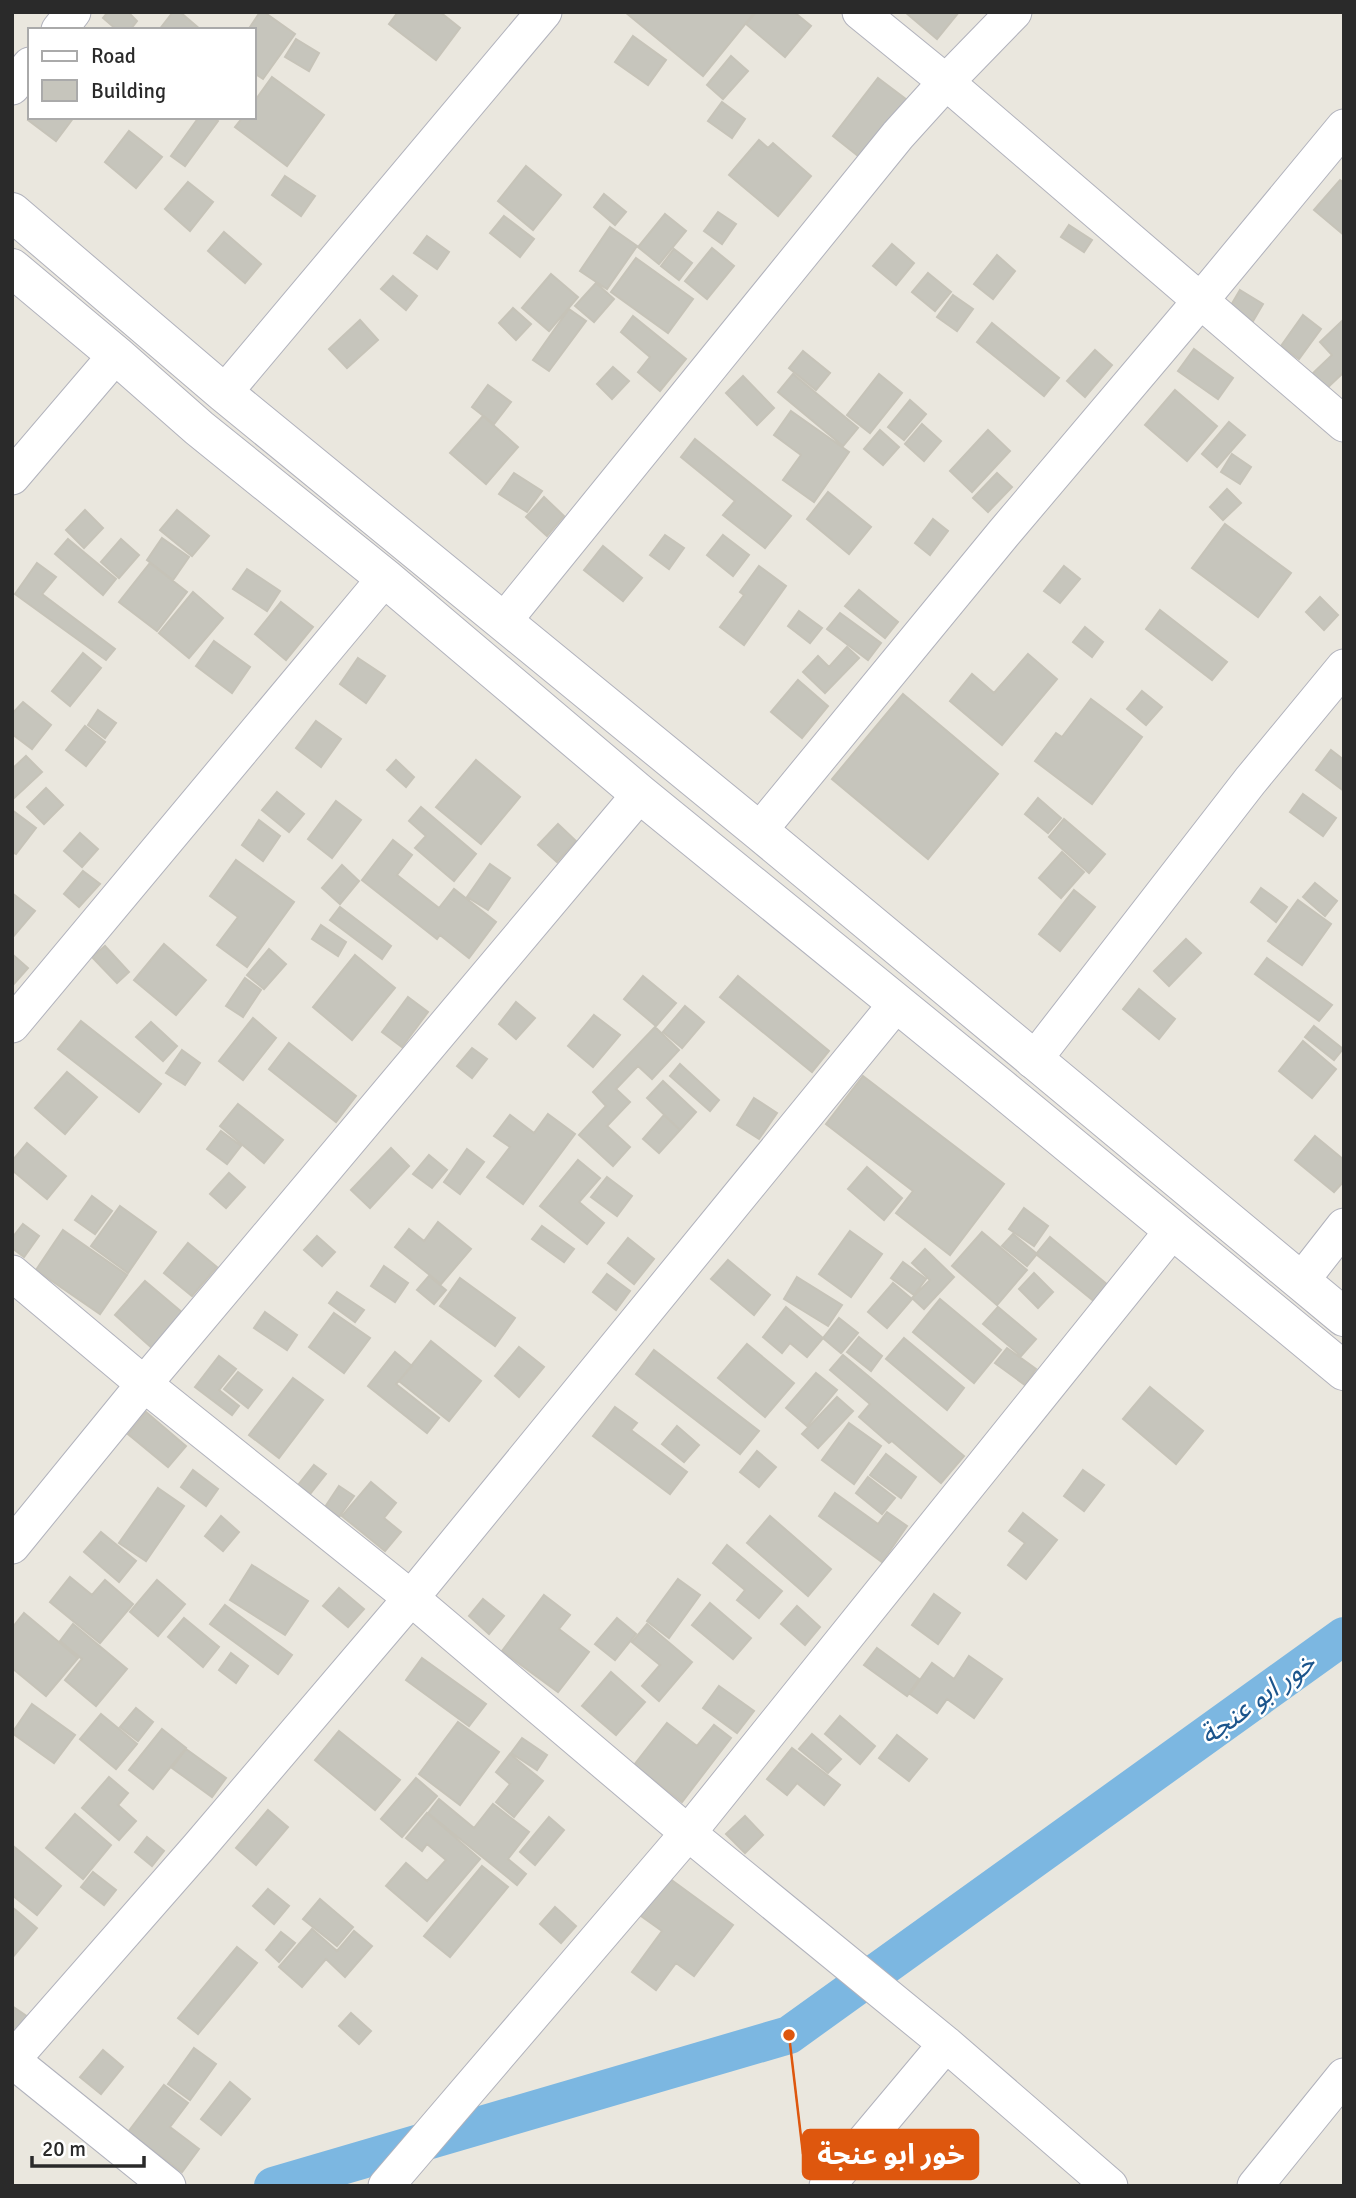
<svg xmlns="http://www.w3.org/2000/svg" width="1356" height="2198" font-family="Signika,'Noto Sans Arabic',sans-serif">
  <style>
    .lines { fill: none; stroke-linecap: round; stroke-linejoin: round }
    .canal { stroke: #7cb7e1; stroke-width: 38 }
    .building { fill: #c6c5bc; stroke: #c6c3b8; stroke-width: 2 }
    .minor-casing { stroke: #b1b2bc; stroke-width: 37 }
    .secondary-casing { stroke: #b1b2bc; stroke-width: 40 }
    .minor { stroke: #fff; stroke-width: 35 }
    .secondary { stroke: #fff; stroke-width: 38 }
    .labels { text-anchor: middle; stroke-width: 5; stroke-linejoin: round; paint-order: stroke }
    .water-label { font-size: 28px; font-style: italic; fill: #1c558c; stroke: #fff }
    .leader { fill: none; stroke: #de570e; stroke-width: 2.5 }
    .callout-dot { fill: #de570e; stroke: #fff; stroke-width: 2.5 }
    .callout { fill: #de570e; stroke: #de570e; stroke-width: 2.5 }
    .callout-label { font-size: 28px; text-anchor: middle; font-weight: bold; fill: #fff }
  </style>
  <rect width="100%" height="100%" fill="#eae7de"/>
  <g class="lines">
    <path class="canal" d="M273,2186l516,-151 555,-399"/>
  </g>
  <path class="building" d="M108,12h20l9,9 -7,9h-13l-14,-12z
    M173,12h7l21,18h-42z
    M260,12h4l31,22 -32,45 -9,-6v-43h-6z
    M398,12h42l20,16 -24,32 -47,-36z
    M625,12h130l-52,64z
    M756,12h38l17,14 -26,31 -39,-33z
    M905,12h54l-22,27z
    M633,36l33,24 -18,25 -33,-23z
    M296,39l23,14 -10,18 -24,-14z
    M731,56l17,15 -25,28 -16,-14z
    M272,77l52,38 -37,51 -52,-39 8,-10h11v-15z
    M878,78l29,22 -45,59 -29,-23z
    M722,102l23,17 -13,19 -24,-17z
    M30,117h44l-18,24 -28,-21z
    M199,117h13l6,4 -33,45 -14,-10z
    M129,131l33,26 -26,31 -31,-26z
    M759,140l9,8 5,-5 38,33 -33,40 -49,-41z
    M526,166l35,29 -28,35 -35,-29z
    M285,176l30,20 -14,20 -29,-21z
    M1340,180l4,3v52l-30,-25z
    M188,182l25,20 -23,29 -25,-22z
    M604,194l22,18 -11,13 -21,-18z
    M718,212l18,12 -14,20 -18,-13z
    M665,214l21,17 -27,33 -21,-17z
    M504,216l30,23 -14,18 -30,-24z
    M1069,225l23,15 -8,12 -23,-15z
    M610,227l27,19 -30,43 -27,-18z
    M224,232l37,32 -16,19 -37,-32z
    M427,236l22,16 -12,17 -23,-16z
    M892,244l22,19 -18,22 -23,-19z
    M712,248l22,18 -27,33 -22,-18z
    M674,249l18,14 -13,17 -18,-14z
    M997,255l18,16 -22,28 -19,-15z
    M636,258l57,41 -25,34 -57,-41z
    M928,273l23,19 -16,19 -23,-19z
    M551,274l27,23 -29,34 -27,-23z
    M393,276l24,20 -11,14 -25,-21z
    M596,283l18,16 -20,23 -19,-16z
    M1240,290l23,14 -10,17 -23,-14z
    M953,295l20,14 -16,22 -20,-14z
    M513,308l18,16 -15,16 -17,-17z
    M569,309l17,12 -37,50 -16,-11z
    M1303,315l18,14 -22,30 -18,-13z
    M633,316l53,43 -26,32 -22,-19 12,-15 -29,-25z
    M1344,319v53l-19,18 -14,-15 21,-20 -12,-13z
    M360,320l18,20 -31,28 -18,-19z
    M992,323l67,55 -15,18 -67,-54z
    M1194,349l39,29 -15,21 -40,-28z
    M1095,350l17,15 -27,32 -18,-16z
    M803,351l27,22 -14,17 -27,-22z
    M613,367l16,14 -17,18 -15,-15z
    M793,374l65,54 -15,18 -65,-54z
    M879,374l23,19 -32,40 -23,-18z
    M743,376l31,32 -17,17 -31,-32z
    M488,385l23,17 -17,22 -22,-17z
    M1175,390l42,36 -30,35 -42,-36z
    M910,400l16,14 -22,26 -16,-13z
    M791,411l58,41 -35,50 -31,-22 18,-25 -27,-20z
    M483,416l35,31 -32,37 -36,-31z
    M1229,422l16,13 -28,32 -15,-13z
    M922,424l19,17 -17,20 -19,-17z
    M880,430l19,17 -16,18 -19,-16z
    M988,430l22,21 -38,41 -22,-21z
    M695,439l96,77 -26,32 -42,-33 12,-14 -54,-44z
    M1232,454l19,13 -11,17 -19,-12z
    M514,473l28,18 -15,21 -28,-18z
    M997,473l15,14 -24,25 -15,-14z
    M1227,489l14,14 -18,17 -13,-13z
    M828,492l43,35 -22,27 -42,-35z
    M544,497l20,19 -17,20 -21,-19z
    M85,510l18,18 -19,20 -18,-18z
    M177,510l32,26 -17,20 -32,-26z
    M933,519l15,12 -18,24 -15,-12z
    M1225,524l66,49 -33,44 -66,-49z
    M665,535l19,13 -15,21 -19,-14z
    M723,535l26,20 -16,21 -26,-21z
    M162,538l27,19 -16,23 -26,-20z
    M68,539l48,40 -13,16 -48,-41z
    M121,539l18,16 -20,23 -18,-16z
    M603,546l39,32 -19,23 -39,-31z
    M37,563l19,14 -14,17 73,55 -9,11 -91,-66z
    M150,563l37,29 -30,39 -38,-29z
    M759,566l27,20 -42,59 -24,-18 24,-32 -4,-3z
    M1064,566l16,13 -20,24 -16,-12z
    M247,569l33,22 -13,20 -34,-22z
    M859,590l39,32 -13,16 -40,-32z
    M193,592l30,26 -34,40 -30,-25z
    M1320,597l18,18 -14,15 -18,-18z
    M281,602l32,25 -27,33 -31,-26z
    M1160,610l67,52 -15,18 -66,-51z
    M799,611l23,17 -12,15 -22,-17z
    M840,613l41,30 -13,17 -41,-31z
    M1085,627l18,15 -11,15 -19,-15z
    M214,641l36,26 -18,26 -36,-27z
    M847,647l12,11 -34,35 -22,-21 15,-16 11,11z
    M83,653l18,15 -31,38 -18,-15z
    M1028,654l29,25 -55,66 -52,-44 22,-27 22,19z
    M358,658l27,18 -19,27 -26,-19z
    M798,680l30,26 -26,32 -31,-26z
    M1142,691l20,16 -16,18 -19,-16z
    M903,694l95,80 -70,85 -96,-80z
    M1091,699l51,38 -50,67 -57,-43 21,-28 6,4z
    M23,702l28,23 -19,24 -20,-15v-20z
    M98,710l18,13 -11,15 -17,-13z
    M316,721l25,18 -20,28 -25,-19z
    M85,726l20,16 -19,24 -20,-16z
    M1331,750l13,10v31l-28,-21z
    M26,756l16,16 -30,28v-31z
    M396,760l18,17 -8,10 -19,-17z
    M476,760l44,37 -39,47 -45,-37z
    M46,788l17,17 -19,19 -17,-17z
    M277,792l27,22 -15,18 -27,-22z
    M1303,794l33,24 -13,18 -33,-24z
    M1038,798l23,20 -13,15 -23,-19z
    M336,801l25,19 -29,38 -24,-19z
    M421,807l55,47 -22,27 -39,-33 11,-12 -17,-15z
    M12,810l24,18 -20,26 -4,-2z
    M1064,819l41,35 -16,19 -40,-36z
    M259,820l21,16 -17,25 -21,-16z
    M558,824l18,17 -19,21 -19,-17z
    M80,833l18,16 -16,18 -18,-16z
    M393,840l19,15 -15,20 42,33 15,-19 42,33 -27,36 -29,-23 -3,4 -75,-59z
    M1062,852l22,20 -23,26 -22,-20z
    M236,860l58,42 -47,65 -30,-22 21,-28 -28,-21z
    M490,864l20,14 -22,32 -21,-13z
    M342,865l17,16 -19,23 -18,-16z
    M83,871l17,13 -21,23 -15,-13z
    M1315,883l22,18 -12,15 -22,-19z
    M1261,888l26,19 -11,15 -25,-20z
    M1074,890l21,17 -35,44 -21,-17z
    M12,893l23,18 -23,27z
    M1298,900l33,24 -29,41 -34,-24z
    M340,907l51,39 -9,13 -52,-39z
    M321,925l25,17 -8,14 -26,-17z
    M1186,939l15,14 -32,33 -15,-15z
    M164,944l42,36 -30,35 -42,-35z
    M105,946l24,26 -12,11 -25,-26z
    M269,949l17,15 -22,25 -17,-14z
    M12,954l16,14 -16,18z
    M355,955l40,33 -43,52 -39,-33z
    M1267,958l65,47 -13,16 -64,-47z
    M643,976l33,27 -20,23 -32,-27z
    M738,976l91,75 -17,21 -92,-75z
    M245,978l16,12 -18,27 -17,-11z
    M1139,989l36,30 -16,20 -36,-30z
    M408,997l20,15 -26,35 -20,-15z
    M516,1002l19,16 -19,21 -17,-15z
    M685,1006l19,16 -22,26 -19,-16z
    M594,1015l26,20 -27,32 -25,-21z
    M253,1018l23,20 -33,42 -24,-19z
    M81,1021l80,63 -22,28 -81,-63z
    M151,1022l26,24 -14,15 -27,-24z
    M1314,1026l29,23 -9,11 -29,-23z
    M655,1027l24,23 -27,29 -14,-13 -22,23 14,13 -23,24 23,21 -17,19 -34,-31 27,-29 -13,-14z
    M1303,1041l33,28 -24,29 -33,-27z
    M289,1043l67,53 -20,26 -67,-53z
    M472,1048l15,11 -15,19 -15,-12z
    M182,1050l18,13 -15,22 -19,-12z
    M680,1064l39,36 -9,11 -40,-35z
    M67,1072l30,25 -32,37 -30,-26z
    M863,1076l141,108 -54,71 -54,-42 17,-22 -87,-67z
    M663,1081l33,31 -16,18 -33,-32z
    M754,1098l23,15 -18,26 -22,-14z
    M238,1104l45,36 -19,23 -44,-37z
    M548,1114l27,20 -52,70 -36,-27 23,-30 -16,-11 16,-21 24,18z
    M664,1115l16,15 -21,23 -16,-14z
    M221,1131l20,15 -14,18 -20,-15z
    M1315,1136l29,24v21l-10,11 -39,-32z
    M27,1143l39,33 -19,23 -35,-29v-9z
    M391,1148l18,18 -39,42 -19,-18z
    M467,1149l17,13 -24,32 -16,-12z
    M429,1155l18,15 -15,18 -19,-14z
    M578,1160l22,18 -21,24 25,21 -17,21 -47,-38z
    M867,1167l35,31 -18,22 -36,-31z
    M229,1173l16,14 -19,21 -16,-14z
    M607,1177l25,19 -15,20 -26,-19z
    M92,1196l20,15 -17,23 -20,-14z
    M120,1206l36,26 -28,41 -37,-27z
    M1024,1208l24,18 -14,20 -25,-17z
    M438,1222l33,27 -30,35 -46,-37 14,-18 15,12z
    M23,1224l16,12 -15,21 -12,-9v-10z
    M542,1226l32,23 -10,13 -32,-23z
    M63,1230l64,45 -27,39 -64,-44z
    M850,1231l32,23 -31,43 -32,-23z
    M982,1232l45,38 -30,35 -45,-39z
    M1013,1234l24,20 -10,12 -25,-20z
    M317,1236l18,16 -13,14 -18,-16z
    M1050,1237l70,58 -14,16 -70,-57z
    M628,1238l26,21 -20,25 -26,-21z
    M188,1243l29,24 -25,29 -28,-23z
    M925,1249l29,28 -30,32 -12,-11 18,-18 -18,-17z
    M728,1260l42,35 -16,20 -43,-36z
    M903,1262l23,17 -12,16 -23,-17z
    M384,1266l24,17 -13,19 -24,-16z
    M1034,1273l19,19 -15,16 -19,-19z
    M607,1274l23,17 -14,19 -23,-18z
    M429,1276l17,14 -12,14 -17,-14z
    M797,1277l45,28 -14,21 -44,-27z
    M460,1278l55,40 -20,28 -55,-40z
    M145,1281l38,32 -31,35 -37,-33z
    M893,1283l19,16 -25,29 -19,-16z
    M337,1292l27,18 -9,12 -26,-19z
    M940,1299l61,51 -27,33 -61,-51z
    M786,1307l37,31 -16,19 -17,-14 -8,10 -19,-16z
    M998,1307l38,32 -15,17 -38,-32z
    M265,1312l32,23 -10,15 -33,-22z
    M334,1313l36,25 -26,35 -35,-26z
    M839,1318l19,15 -17,20 -18,-15z
    M859,1337l23,19 -11,15 -24,-19z
    M904,1338l60,50 -17,22 -61,-51z
    M431,1341l50,40 -32,40 -50,-40z
    M747,1344l47,39 -29,34 -47,-39z
    M519,1347l25,20 -25,30 -24,-21z
    M1007,1348l29,21 -11,16 -30,-22z
    M654,1350l105,81 -19,23 -104,-80z
    M395,1352l17,14 -16,18 43,34 -12,15 -59,-47z
    M843,1355l121,101 -23,27 -49,-42 -3,2 -30,-26 11,-13 -40,-34z
    M219,1356l17,13 -17,21 20,16 -7,9 -37,-28z
    M238,1372l24,18 -14,18 -24,-19z
    M816,1373l21,17 -30,36 -21,-18z
    M293,1378l30,22 -44,58 -30,-23z
    M1150,1387l53,44 -27,33 -53,-45z
    M837,1397l16,14 -35,37 -16,-14z
    M615,1407l22,16 -6,7 56,42 -17,22 -77,-58z
    M146,1412l40,34 -18,21 -40,-33z
    M849,1423l32,23 -27,38 -32,-24z
    M677,1426l22,19 -15,17 -22,-18z
    M757,1451l19,16 -17,20 -19,-15z
    M886,1454l30,23 -15,21 -31,-23z
    M314,1465l12,9 -16,20 -12,-9z
    M193,1470l25,19 -12,17 -25,-19z
    M1083,1470l21,15 -20,26 -20,-15z
    M868,1477l27,21 -13,16 -26,-21z
    M371,1482l25,21 -12,15 17,14 -16,19 -43,-35z
    M339,1486l15,10 -15,21 -14,-10z
    M158,1488l26,18 -38,55 -27,-18z
    M835,1493l43,31 9,-12 20,14 -25,36 -63,-46z
    M1023,1513l34,27 -31,39 -18,-14 17,-22 -16,-12z
    M221,1516l18,16 -16,19 -18,-15z
    M770,1516l61,53 -23,27 -61,-53z
    M101,1532l35,29 -17,21 -35,-30z
    M727,1545l55,46 -23,27 -22,-18 8,-10 -32,-27z
    M252,1565l56,36 -23,34 -55,-35z
    M70,1577l22,18 13,-15 28,24 -33,39 -50,-41z
    M678,1579l22,16 -31,43 -22,-17z
    M157,1580l28,24 -27,32 -28,-24z
    M339,1588l25,21 -16,18 -25,-21z
    M934,1594l26,19 -22,31 -26,-19z
    M544,1595l26,20 -11,14 30,23 -31,40 -56,-41z
    M483,1599l21,17 -15,18 -20,-18z
    M710,1603l41,35 -18,21 -41,-34z
    M225,1605l67,50 -14,19 -68,-50z
    M797,1606l23,21 -15,18 -24,-21z
    M24,1613l54,45 -32,38 -34,-28v-40z
    M184,1618l35,29 -16,20 -35,-30z
    M617,1618l19,16 -21,26 -20,-16z
    M73,1624l54,45 -31,37 -31,-26 17,-21 -22,-18z
    M647,1624l45,38 -33,39 -17,-15 18,-21 -28,-23z
    M877,1648l42,31 -12,17 -43,-31z
    M231,1653l17,13 -12,17 -17,-13z
    M969,1656l33,23 -28,39 -27,-19 -10,14 -27,-19 22,-31 22,16z
    M422,1658l64,46 -17,22 -63,-46z
    M611,1672l34,30 -29,33 -34,-29z
    M719,1686l35,25 -17,22 -34,-25z
    M32,1704l43,31 -21,28 -42,-30z
    M136,1708l17,14 -15,19 -18,-14z
    M101,1714l36,30 -21,25 -36,-30z
    M840,1716l35,30 -15,18 -35,-30z
    M458,1722l41,30 -39,53 -41,-31z
    M667,1723l30,23 17,-21 17,13 -49,64 -48,-37z
    M162,1729l24,19 -33,41 -24,-19z
    M339,1731l61,49 -25,30 -60,-50z
    M812,1734l29,25 -13,14 -29,-24z
    M897,1735l30,24 -18,22 -30,-23z
    M522,1738l25,17 -10,15 -26,-17z
    M792,1748l48,37 -16,20 -27,-22 -10,12 -20,-16z
    M186,1749l40,29 -14,19 -40,-29z
    M510,1754l33,27 -29,36 -18,-15 14,-18 -14,-12z
    M109,1777l19,16 -10,12 18,16 -17,19 -37,-32z
    M416,1778l21,18 -35,41 -21,-18z
    M439,1799l35,29 19,-24 36,28 -21,27 18,15 -9,11 -89,-72z
    M268,1810l20,17 -32,38 -20,-17z
    M427,1813l53,46 -53,62 -41,-35 20,-23 21,18 19,-21 -19,-16 -5,7 -16,-13z
    M75,1814l36,31 -28,34 -37,-31z
    M745,1816l18,19 -18,18 -19,-19z
    M549,1817l15,13 -29,35 -15,-13z
    M147,1837l17,14 -12,15 -17,-14z
    M12,1845l49,41 -24,29 -25,-20z
    M482,1866l26,21 -58,70 -26,-21z
    M93,1872l23,18 -12,15 -23,-18z
    M662,1873l71,52 -39,51 -18,-13 -20,27 -24,-18 30,-41 -28,-20z
    M268,1889l21,17 -15,18 -21,-18z
    M320,1899l33,28 -16,19 -34,-27z
    M12,1907l25,21 -25,30z
    M555,1907l21,19 -15,17 -21,-19z
    M312,1929l25,22 17,-20 18,15 -27,31 -19,-18 -24,28 -23,-20z
    M281,1932l14,11 -16,19 -13,-12z
    M237,1947l20,16 -59,71 -20,-16z
    M12,2006l19,13 -19,25z
    M351,2013l20,18 -12,13 -20,-18z
    M194,2048l22,16 -26,36 -22,-16z
    M103,2050l20,17 -22,27 -21,-17z
    M230,2082l20,17 -29,36 -20,-16z
    M164,2085l24,18 -18,24 29,22 -17,23 -54,-40z"/>
  <g class="lines">
    <defs>
      <path id="minor" d="M860,12l86,70 398,342
        M59,30l14,-18
        M12,87l18,-22
        M224,393l320,-381
        M12,477l104,-122
        M503,622l395,-487 48,-53 68,-70
        M759,831l244,-297 198,-234 143,-173
        M12,1025l373,-447
        M1033,1061l217,-280 94,-114
        M12,1273l132,111 267,214 277,235 258,211 164,142
        M1301,1281l43,-55
        M12,1546l132,-162 496,-590
        M12,2060l186,-212 213,-250 486,-595
        M12,2060l156,126
        M386,2186l302,-353 485,-603
        M827,2186l119,-142
        M1255,2186l89,-110"/>
      <path id="secondary" d="M12,212l212,181 535,438 585,486
        M12,268l104,87 83,73 186,150 255,216 361,294 343,283"/>
    </defs>
    <use href="#minor" class="minor-casing"/>
    <use href="#secondary" class="secondary-casing"/>
    <use href="#minor" class="minor"/>
    <use href="#secondary" class="secondary"/>
  </g>
  <g class="labels">
    <g class="water-label">
      <text transform="translate(1257 1698) rotate(-36)" y="10">خور ابو عنجة</text>
    </g>
  </g>
  <path class="leader" d="M789 2035L803 2154"/>
  <circle class="callout-dot" cx="789" cy="2035" r="7"/>
  <rect class="callout" x="803" y="2130" width="175" height="49" rx="7"/>
  <g class="callout-label">
    <text x="891" y="2164">خور ابو عنجة</text>
  </g>
  <rect width="1356" height="2198" fill="none" stroke="#2a2a2a" stroke-width="28"/>
  <rect x="28" y="28" width="228" height="91" fill="#ffffff" stroke="#aaaaaa" stroke-width="2"/>
  <rect x="42" y="51" width="35" height="10" fill="#ffffff" stroke="#aaaaaa" stroke-width="2"/>
  <text x="91" y="63" font-size="21" fill="#2a2a2a">Road</text>
  <rect x="42" y="80" width="35" height="21" fill="#c6c5bc" stroke="#aaaaaa" stroke-width="2"/>
  <text x="91" y="98" font-size="21" fill="#2a2a2a">Building</text>
  <path d="M32 2156v10h112v-10" fill="none" stroke="#2a2a2a" stroke-width="3.5"/>
  <text x="42" y="2156" font-size="21" fill="#2a2a2a" stroke="#ffffff" stroke-width="5" paint-order="stroke">20 m</text>
</svg>
